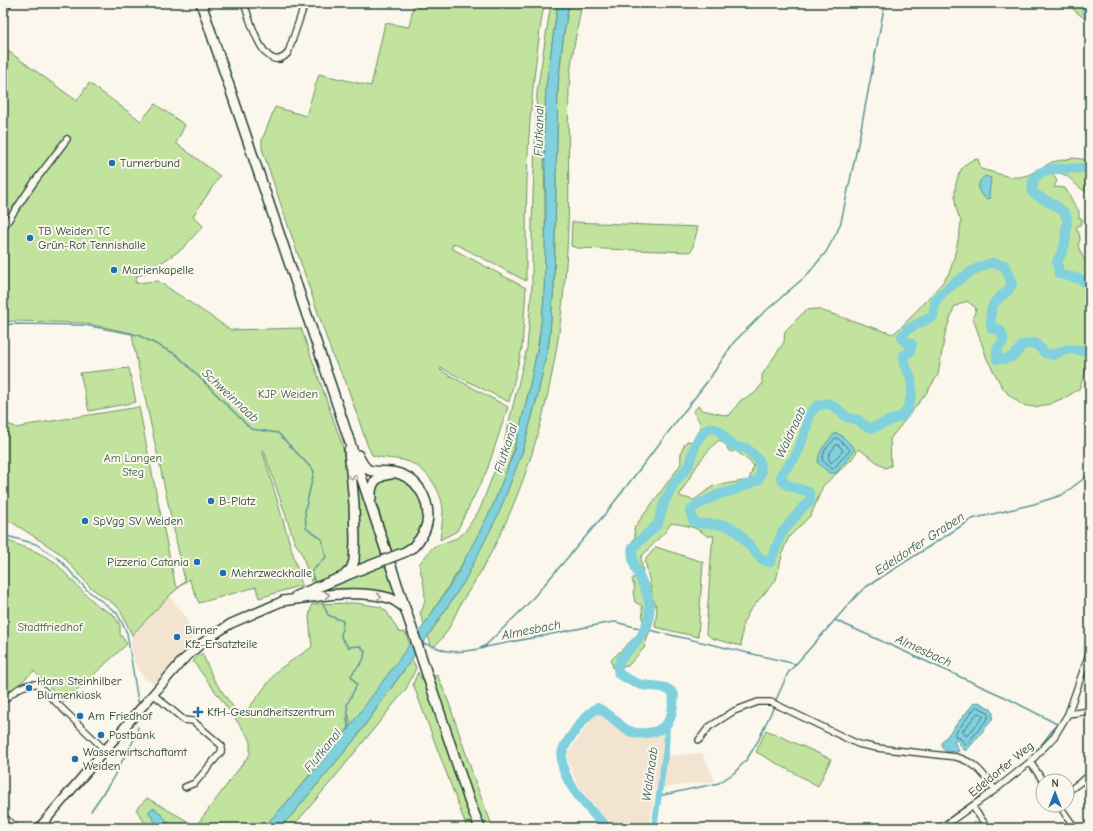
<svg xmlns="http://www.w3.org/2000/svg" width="1093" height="831" font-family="'Comic Neue',sans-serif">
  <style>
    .built { fill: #f2e4d0 }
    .green { fill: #c1e39d; stroke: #709068; fill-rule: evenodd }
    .water { fill: #81d0dd; stroke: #5a9599 }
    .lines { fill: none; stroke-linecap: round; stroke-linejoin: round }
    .shore { stroke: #467878; stroke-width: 1 }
    .stream { stroke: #5a9599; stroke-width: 1.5 }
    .canal { stroke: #81d0dd; stroke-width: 6 }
    .river { stroke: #81d0dd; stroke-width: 10 }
    .street-casing { stroke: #1f3d34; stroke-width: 8 }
    .secondary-casing { stroke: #1f3d34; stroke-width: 11 }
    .primary-casing { stroke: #1f3d34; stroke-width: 12 }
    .street { stroke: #fbf7ec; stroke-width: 5.5 }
    .secondary { stroke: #fbf7ec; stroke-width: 8 }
    .primary { stroke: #fbf7ec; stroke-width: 9 }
    .primary-bridge-casing { stroke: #1f3d34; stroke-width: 12; stroke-linecap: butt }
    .primary-bridge { stroke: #fbf7ec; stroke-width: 9 }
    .oneway { stroke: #8d9a90 }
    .poi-dot { fill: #1f6fb2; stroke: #fbf7ec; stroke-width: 1.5 }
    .labels { text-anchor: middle; stroke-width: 4; stroke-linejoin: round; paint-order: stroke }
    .poi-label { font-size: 12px; fill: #1f3d34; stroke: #fbf7ec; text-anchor: start }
    .park-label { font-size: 12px; fill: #3f5e49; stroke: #fbf7ec }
    .street-label { font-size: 12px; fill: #1f3d34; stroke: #fbf7ec }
    .water-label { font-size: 13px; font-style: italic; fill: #335a56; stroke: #fbf7ec }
  </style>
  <rect width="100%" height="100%" fill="#fbf7ec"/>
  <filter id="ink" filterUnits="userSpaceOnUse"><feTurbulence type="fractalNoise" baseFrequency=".025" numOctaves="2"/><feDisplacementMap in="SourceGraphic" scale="8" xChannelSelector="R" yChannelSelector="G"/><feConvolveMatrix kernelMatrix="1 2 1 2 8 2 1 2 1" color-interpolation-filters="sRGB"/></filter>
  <g filter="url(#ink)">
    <path class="built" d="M169,596l15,18 8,19v9l-38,42 -10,-6 -10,-16 -3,-20 1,-7z
      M599,712l28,22 13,3 17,-1 11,-7v27l34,-3 13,28 -60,8 -6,39h-37l-34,-42 -10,-25v-8l28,-40z"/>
    <path class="green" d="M414,3h130c-6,39 -11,78 -14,118 -4,53 -4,107 -4,160l-72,-38 -3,5 75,40 -4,60 -13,54 -68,-34 -1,2 68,37 -21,63 -30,61 -17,9c1,-10 3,-20 3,-30 -1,-20 -18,-44 -37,-49 -11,-3 -22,-2 -34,-6l-5,-11 -22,-64 -12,-23 -71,-208v-9l13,-33 31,9 13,-42 52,12 14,-63 24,4z
      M551,3h7c-7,44 -13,88 -14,133 0,53 3,106 0,159 -1,24 -6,48 -10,71 -10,49 -22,98 -43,144 -19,40 -43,78 -67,115l-4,-12c10,-14 2,-33 -1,-49l14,-17 24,-9 7,-5 16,-24 22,-58 25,-103 5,-62v-64l5,-130z
      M569,3h13c-5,29 -12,58 -13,87 -2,46 1,93 -1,139 -5,125 -29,246 -94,354 -4,6 -9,13 -13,20 -8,16 -14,34 -29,45l-4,-12 36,-54 58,-129 15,-55 12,-56 5,-56 4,-201 5,-45z
      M1070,3h20v20l-16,-13z
      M8,51l69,50 12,-18 52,38 14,-17 30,21 -9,18 44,33 -27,40 10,10 -21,23 -38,25 -7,2 -2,7 23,-2 73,49 70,-2 41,116 7,34 3,73 -4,17 -6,4 -30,12 -11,-33 -6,-8 -31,-92 -2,-2 40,136 -43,13 -3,-11 -57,16 -10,-24 -20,17 -37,39 -13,-27 -29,-21 -29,-33 -48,-31 -10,-3v-98l15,6 9,-3 112,-18c11,59 24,117 36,176l3,5 7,-7 -51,-234 -2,-14 -48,-10 -70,-2 -11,1v-266z
      M1072,158l18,2v32c-18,-3 -17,-21 -38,-19l5,8 -3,6 11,1c6,8 8,17 14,23v7l4,2 -3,5 -4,2c3,6 6,12 2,18 3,8 5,15 12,20v101h-2l-9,23 -11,7 -18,8 -16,3 -12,-2 -14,-11 -7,-9 -14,-26 -14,-41 3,-10 -9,-7 -13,6 -9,27 -7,41 -13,20 -35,44 1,27 -6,2 -26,-19 -8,11 -28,26 -12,29 -22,22 -5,11 -8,32 -26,30 -7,13 -2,23 -30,-8 -5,-5 6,-89 1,-1 1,-7h-7c-11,-10 -23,-11 -36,-13l-5,8 -25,26 2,18 9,19 -7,-34 11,-13 47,15 -5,75 -43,-10 2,-18 -4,-10v22l-9,27 -16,18 -15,2 -2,-8 27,-26 5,-12 -1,-16 -7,-4 -2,-10 2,-4 -3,-8 3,-4 -7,-27 7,-12 -1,-9 47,-64c-1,-9 0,-15 6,-23l6,1 1,2c8,-15 10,-18 -1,-32l5,-6 4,4 27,6 12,-16 13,-6 8,-10v-9l22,-33 1,-11 21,-21 11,-1 76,25c13,-10 23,-23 34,-35 8,-8 16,-16 22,-26 4,-9 11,-39 12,-50 0,-4 -3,-8 -4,-12 -5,-17 -2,-50 21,-52l3,10 29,8h10l8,-2 24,-13zM719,440l8,6 1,4 4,2 3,-2 19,15 -5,15 -36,6 -19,14 -15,-4c12,-21 22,-40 40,-56z
      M572,222l126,5 -6,23 -3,2 -111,-4 -7,-2z
      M129,368l7,34 -47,9 -9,-38z
      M354,471l28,85 -22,9 -2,-2z
      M392,476c4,1 9,2 12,4 18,10 28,41 12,57 -7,7 -15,11 -24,15l-17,-54v-9l3,-7z
      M3,539l34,13 18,10 29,31 17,15 13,7 6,10v9l7,10 -63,58 -30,-31 -31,27z
      M385,565l11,30 -2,2 -78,-4z
      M356,603l25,4 6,5 12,20 7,1 4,14 -59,79 -2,-11 -3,4 2,6 -1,5 -59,71 -25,27h-115l-12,-19 11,-11 49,28 54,-72v-15l-57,-78 9,-8 12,27 27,38 37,-48 34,-23 -3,-30 3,-13z
      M412,659l4,9 -10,21 -71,88 -40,47 -4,4h-12l12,-12 64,-77z
      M418,672l3,6h1l6,13 31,95 16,42h-8l-54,-144z
      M437,674l12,29 26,78 18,47h-9l-7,-16 -45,-133z
      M766,730l65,29 -13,27 -62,-34z"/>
    <path class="water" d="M558,3h11l-6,37 -5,45 -4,201 -5,56 -12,56 -15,55 -23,60 -35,69 -36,54 -73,103 -64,77 -12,12h-16l25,-27 51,-60 85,-116 31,-47 36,-68 22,-56 14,-55 12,-58 5,-44 2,-95 -2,-67 2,-50z
      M985,176l6,2 -2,17 2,3 -3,1c-11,-4 -13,-16 -3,-23z
      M837,433l5,3 12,12 1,2 -19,23h-7l-11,-10c0,-13 9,-20 16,-29z
      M979,702l12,7 2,4 -1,7 -25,30h-3l-7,-10 -3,2 5,9 -2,1 -12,-1 -3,-4v-5l32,-39z
      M154,808l6,5 13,15h-14l-10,-15 1,-3z"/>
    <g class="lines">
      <path class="shore" d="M836,438l4,2 10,10 -16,18 -2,1 -10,-9 3,-10z
        M836,445h3l4,6 -12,12 -3,-5 2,-5z
        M976,707h2l10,5v6l-21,26h-2l-5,-6 -5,-2v-2z
        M978,713l5,2v2l-15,18h-3l-2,-4z"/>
      <path class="stream" d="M3,325l11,-1 70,1 54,10 39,20 74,74 27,4 36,38 -9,40 1,17 16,11 4,18 -15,15 5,13
        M3,535l33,9 24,16 27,30 30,23 10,20 11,69
        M321,599l7,16 15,6 -2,16 7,10 12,-1 5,5c-1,16 -8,13 -14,25l6,8 -10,21 2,25
        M835,620l174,79 48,25 -18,24
        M645,629l151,35
        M422,644c10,0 16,5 25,7 11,2 21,0 32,-2
        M486,647l121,-24 8,-1 28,7
        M479,649l7,-4 -5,4 5,-2v-2l40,-39 79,-92 105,-136 24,-36 27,-27 46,-40 19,-23 11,-20 4,-10 18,-83 26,-136
        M775,702l13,-29 70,-79 8,-7 106,-68 62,-15 28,-9 28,-21
        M1088,715h2
        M1017,769l13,-11
        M996,785l9,-6
        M658,796l61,-13 15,-10 13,-14 11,-18 16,-35
        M91,811l19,-28 26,-47 2,-9
        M96,827l1,1
        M934,828l55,-38"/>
      <path class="canal" d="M654,828l12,-80 1,-24"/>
      <path class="river" d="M1082,3l6,9 2,1
        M1090,168l-40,1 -11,4 -6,8 -1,11c9,8 33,14 35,27 1,3 -1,9 -1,12 0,12 -2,20 -9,30l2,13 21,5 10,7
        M607,828c-16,-17 -49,-49 -45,-74 1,-7 6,-13 10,-19 7,-10 14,-20 25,-27 12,4 19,15 30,22 12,6 33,4 41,-8 5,-7 5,-18 6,-27 -7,-11 -21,-8 -32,-10 -7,-2 -16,-7 -23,-11 -6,-16 18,-28 24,-41 3,-5 5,-12 6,-18 5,-25 -21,-46 -16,-68l25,-23 6,-21 5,-10 6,-11 13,-15 8,-24 6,-10 8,-5 8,2 11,12 7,5 10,1 13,12 2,12 -3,8 -23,10 -15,4 -23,11 -7,6 4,11c17,5 27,-2 43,9l24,28 9,3 12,-29 21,-26 7,-5v-5l-1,-5 -22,-7 -4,-4 -2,-4 1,-4 12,-14 5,-10 8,-23 1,-10 4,-5 5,-5 11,-3 10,6 8,8 13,3 4,5 9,3 32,-13c9,-15 12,-36 0,-50v-10l6,-3 2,-8 -7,-2 -3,-6 6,-7 25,-13c1,-4 1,-11 3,-15 5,-11 44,-37 56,-38 4,0 8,2 12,2l8,18c-5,12 -5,7 -13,15 -10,8 -9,19 -7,31h7l4,7v5l-6,8v10c14,1 18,-3 25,-14l13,-2 10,10 9,2 13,-6 21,2 2,-4"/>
      <defs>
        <path id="street" d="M244,3c5,14 21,76 44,50l17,-50
          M3,13l6,-10
          M3,228l32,-47 32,-42
          M153,694l31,26 9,1 29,25 -1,6 -26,31 -10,4
          M3,701c11,-9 19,-18 34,-17l68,66
          M1068,714l22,-3
          M699,740l10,-13 25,-16 24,-9h13l87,42 19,4 79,9c20,5 28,18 39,33
          M1030,762l13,19
          M1067,792l23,-17
          M1059,805l16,23
          M972,806l16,22
          M3,816l13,12
          M941,828l54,-38 35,-28 24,-25 14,-23 22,-63"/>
        <path id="secondary" d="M39,828l95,-112 48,-55 20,-18 28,-19 53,-23"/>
        <path id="primary" d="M201,3l130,383 139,417 10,25
          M358,455c3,6 5,12 11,15 7,3 21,0 31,4 23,8 34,36 24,58 -3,6 -7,11 -11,15
          M371,499c-1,-15 4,-23 20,-25
          M344,576l7,-7 3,-8 1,-20 -1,-37 -5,-54
          M296,596l73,-30
          M283,601c32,-5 74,-12 106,-3 6,2 11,6 16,10"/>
      </defs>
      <use href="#street" class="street-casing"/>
      <use href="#secondary" class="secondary-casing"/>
      <use href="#primary" class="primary-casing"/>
      <use href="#street" class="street"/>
      <use href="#secondary" class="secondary"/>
      <use href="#primary" class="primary"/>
      <defs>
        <path id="primary-bridge" d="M369,566l36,-14 8,-5"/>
      </defs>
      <use href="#primary-bridge" class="primary-bridge-casing"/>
      <use href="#primary-bridge" class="primary-bridge"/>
    </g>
    <defs><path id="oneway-chevron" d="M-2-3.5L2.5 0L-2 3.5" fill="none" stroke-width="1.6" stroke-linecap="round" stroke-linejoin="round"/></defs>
    <g class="oneway">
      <use href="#oneway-chevron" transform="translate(352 477) rotate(82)"/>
      <use href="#oneway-chevron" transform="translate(327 595) rotate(-5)"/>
      <use href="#oneway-chevron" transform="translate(379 597) rotate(9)"/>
    </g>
  </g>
  <g class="poi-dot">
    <circle cx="112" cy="163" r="4"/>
    <circle cx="30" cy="238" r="4"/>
    <circle cx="114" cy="270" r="4"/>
    <circle cx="211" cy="501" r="4"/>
    <circle cx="85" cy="521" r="4"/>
    <circle cx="197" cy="562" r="4"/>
    <circle cx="223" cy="573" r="4"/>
    <circle cx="177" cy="637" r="4"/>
    <circle cx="29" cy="688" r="4"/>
    <path d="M196 706h4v4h4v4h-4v4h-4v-4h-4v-4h4z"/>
    <circle cx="80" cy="716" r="4"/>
    <circle cx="101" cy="735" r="4"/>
    <circle cx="75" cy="759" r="4"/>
  </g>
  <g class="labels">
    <g class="poi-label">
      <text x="120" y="167">Turnerbund</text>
      <text x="38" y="235">TB Weiden TC<tspan x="38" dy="14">Grün-Rot Tennishalle</tspan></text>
      <text x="122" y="274">Marienkapelle</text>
      <text x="219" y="505">B-Platz</text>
      <text x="93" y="525">SpVgg SV Weiden</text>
      <text x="189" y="566" text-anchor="end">Pizzeria Catania</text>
      <text x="231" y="577">Mehrzweckhalle</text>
      <text x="185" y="634">Birner<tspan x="185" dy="14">Kfz-Ersatzteile</tspan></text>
      <text x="37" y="685">Hans Steinhilber<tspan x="37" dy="14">Blumenkiosk</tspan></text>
      <text x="207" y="716">KfH-Gesundheitszentrum</text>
      <text x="88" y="720">Am Friedhof</text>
      <text x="109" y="739">Postbank</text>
      <text x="83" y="756">Wasserwirtschaftamt<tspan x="83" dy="14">Weiden</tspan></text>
    </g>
    <g class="park-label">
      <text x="288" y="398">KJP Weiden</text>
      <text x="133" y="462">Am Langen<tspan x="133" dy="14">Steg</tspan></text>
      <text x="50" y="631">Stadtfriedhof</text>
    </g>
    <g class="street-label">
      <text transform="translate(1001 769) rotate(-39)" y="4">Edeldorfer Weg</text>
    </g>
    <g class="water-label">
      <text transform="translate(538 131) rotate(-89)" y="5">Flutkanal</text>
      <text transform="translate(231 395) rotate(43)" y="5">Schweinnaab</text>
      <text transform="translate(790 432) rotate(-65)" y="5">Waldnaab</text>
      <text transform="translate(505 448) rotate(-72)" y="5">Flutkanal</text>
      <text transform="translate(919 543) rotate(-33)" y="5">Edeldorfer Graben</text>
      <text transform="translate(531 629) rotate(-11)" y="5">Almesbach</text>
      <text transform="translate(924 650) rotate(25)" y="5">Almesbach</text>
      <text transform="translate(322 750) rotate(-51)" y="5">Flutkanal</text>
      <text transform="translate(649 774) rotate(-82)" y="5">Waldnaab</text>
    </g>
  </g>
  <rect width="1093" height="831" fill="none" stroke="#fbf7ec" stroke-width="16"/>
  <rect x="8" y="8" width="1077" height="815" fill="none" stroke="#1f3d34" stroke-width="1.5" filter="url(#ink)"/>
  <g transform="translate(1055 793)"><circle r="19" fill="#fbf7ec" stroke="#a3ada2"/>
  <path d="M0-3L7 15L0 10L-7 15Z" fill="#1f6fb2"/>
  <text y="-6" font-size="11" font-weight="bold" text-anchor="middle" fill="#1f3d34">N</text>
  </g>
</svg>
